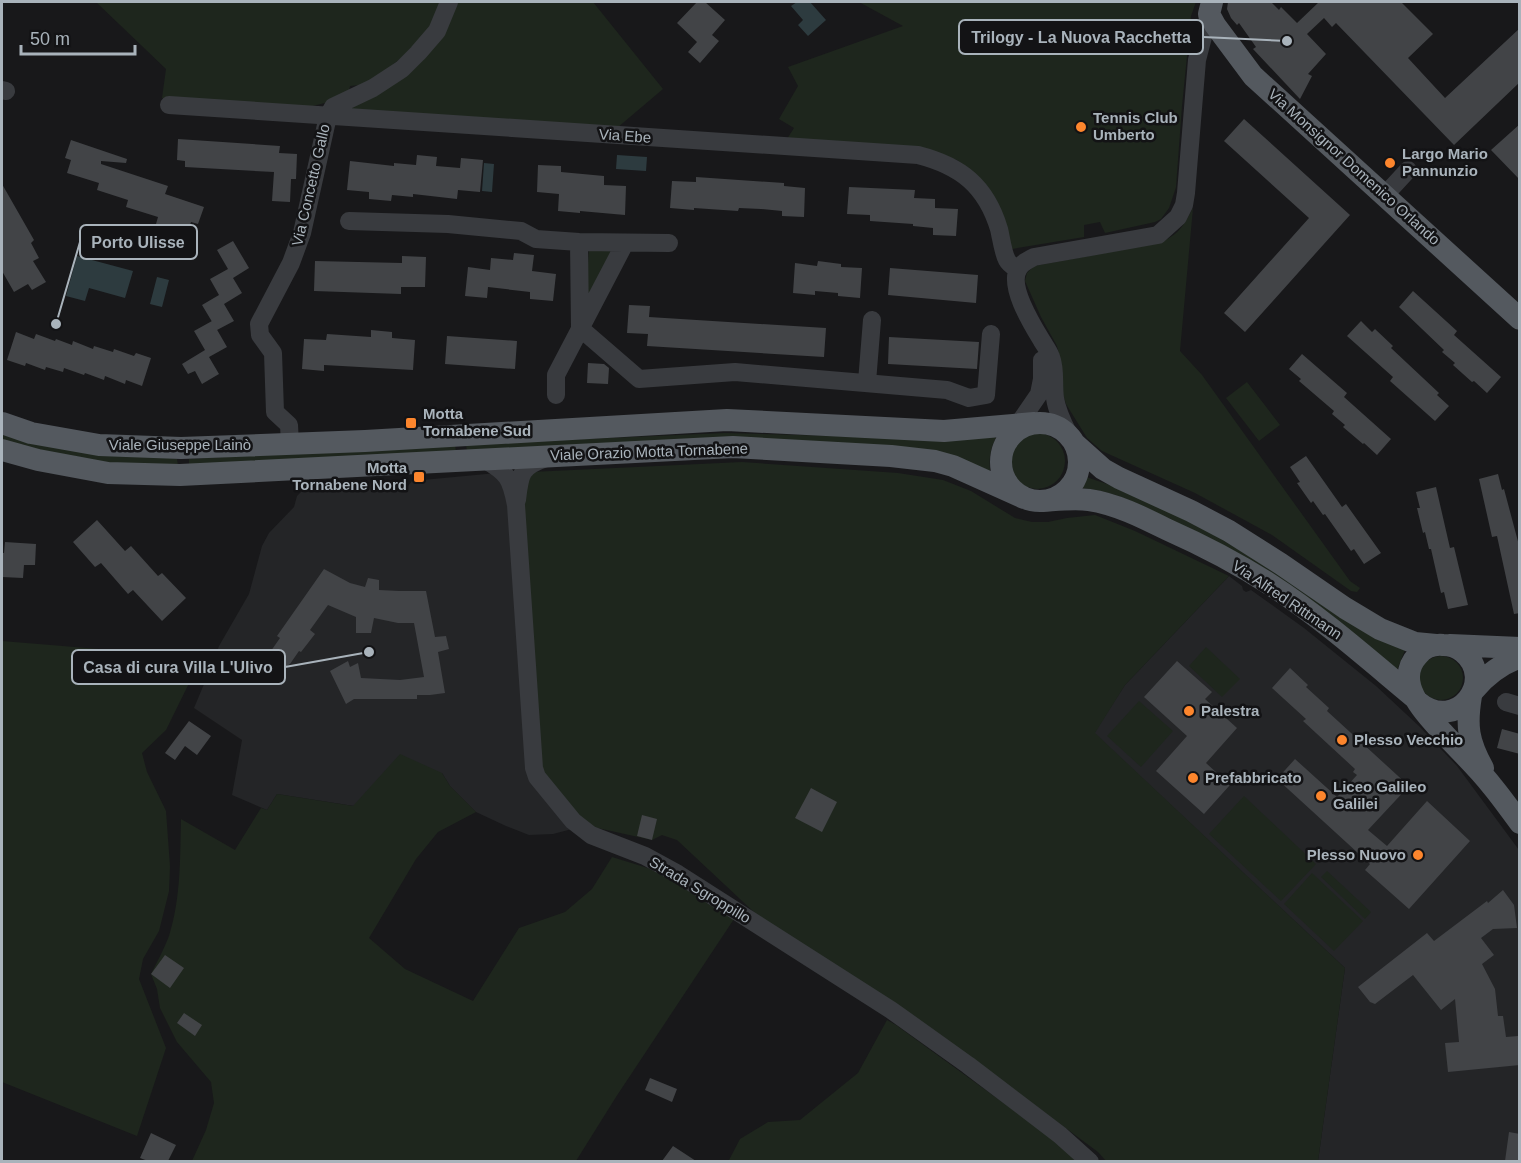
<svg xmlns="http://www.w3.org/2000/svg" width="1521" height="1163" font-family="Helvetica,sans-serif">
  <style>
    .built { fill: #242527 }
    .green { fill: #1e261d }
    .water { fill: #2d3b3f }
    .building { fill: #424447 }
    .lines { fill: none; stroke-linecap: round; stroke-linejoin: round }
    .minor { stroke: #393b3f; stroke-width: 18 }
    .major { stroke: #54595f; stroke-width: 22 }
    .poi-dot { fill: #fd862d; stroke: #131315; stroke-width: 2 }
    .labels { text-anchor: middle; stroke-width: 5; stroke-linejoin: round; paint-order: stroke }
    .poi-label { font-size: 15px; font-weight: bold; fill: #a9b3bb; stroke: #131315; text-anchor: start }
    .street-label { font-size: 15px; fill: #a9b3bb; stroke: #131315 }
    .leader { fill: none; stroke: #a9b3bb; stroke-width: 2 }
    .callout-dot { fill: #a9b3bb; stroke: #131315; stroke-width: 2 }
    .callout { fill: #131315; stroke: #a9b3bb; stroke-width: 2 }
    .callout-label { font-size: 16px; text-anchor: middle; font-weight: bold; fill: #a9b3bb }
  </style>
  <rect width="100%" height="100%" fill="#18181a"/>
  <path class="built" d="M497,473l6,5 69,351 -19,5 -24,1 -23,-9 -30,-14 -26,-26 -8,-13 -88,33 -77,-12 -10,16 -35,-15 10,-55 -48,-32 21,-50 4,-12 30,-52 13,-48 7,-13 25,-26 3,-11 6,-6 10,-4 68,-3 6,8h17l8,-10z
    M1229,576l13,10 1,4 3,2 5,-2 53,38 72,58 44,41 37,39 62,84v311h-201l27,-193 -251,-235 31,-48z"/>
  <path class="green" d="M96,2h348l-21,38 -54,44 -19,2 -2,11 -39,10 -147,-9 4,-29z
    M458,2h135l70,87 -46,39 -273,-17 25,-13z
    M859,2h337l-5,14 -9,90 -6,81 -7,21 -8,11 -6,3 -50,11 -5,-11 -16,3v12l-72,12 -32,-71 -23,-18 -28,-9 -142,-12 7,-11 -15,-9 19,-33 -10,-19 115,-41z
    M1193,208l-13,143 22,24 148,206 10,7 -3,4 -6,-1 -79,-56 -77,-42 -93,-42 -15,-13 -21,-34 -3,-10 -4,-40 -2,-8 -16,-29 -16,-36 2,-8 7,-7 120,-22c23,-7 28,-15 39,-36z
    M589,249l20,1 2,2 -26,52z
    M1247,382l33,43 -21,16 -33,-43z
    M2,433l175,26 1,7 -62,-2 -47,-7 -67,-16z
    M725,433l223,6 45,-3 3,2c-6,11 -7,20 -6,33l-26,-10 -497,-9 -1,-8z
    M1009 461a28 28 0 1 1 56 0a28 28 0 1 1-56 0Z
    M455,444l1,8 -267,16v-9z
    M742,462l156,11 45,7 28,11 44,27 17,4h16l19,-4 28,-3 40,16 94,45 -104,109 -30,48 250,235 -27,193h-212l-8,-9 -159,-118 -183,-120 -79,-74 -15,-5 -10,5 -59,-13 -13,-9 -38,-43 -21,-271 10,-32z
    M1083,476l24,8 63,28 46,24 189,114 -8,20c-48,-31 -95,-63 -142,-94 -50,-33 -113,-83 -174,-88l-1,-2z
    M2,641l121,10 76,12 -33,67 -24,23 5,19 19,39 4,55 -1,25 -10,40 -16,28 -4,20 27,69 -29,88 -135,-54z
    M1206,647l34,32 -18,18 -33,-31z
    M1419 678a22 22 0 1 1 44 0a22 22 0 1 1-44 0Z
    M1139,701l34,30 -32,36 -34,-31z
    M400,754l42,19 8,13 26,26 -38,20 -22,27 -47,79 36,31 68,32 46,-73 46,-16 27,-23 20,-32 55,17 67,45 -118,178 -40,64h-384l14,-31 8,-27 -3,-21 -34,-40 -17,-34 -3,-19 -6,-15c6,-12 13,-25 18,-38 12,-38 11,-78 12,-117l54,31 26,-42 6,2 10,-16 76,12z
    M1244,796l72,68 -35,37 -72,-67z
    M1327,871l44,41 -6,7 -44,-42z
    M1312,873l51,48 -29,30 -50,-47z
    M887,1020l9,5 157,114 23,22 -348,1 12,-23 28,-17 32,-2 58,-47z"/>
  <path class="water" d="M797,2h13l16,18 -18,16 -10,-11 5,-5 -12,-14z
    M617,155l30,2 -1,14 -30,-2z
    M484,163l10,1 -2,28 -10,-1z
    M77,256l56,15 -8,27 -36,-10 -4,13 -19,-5z
    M157,277l12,3 -7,27 -12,-3z"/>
  <path class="building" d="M697,2h8l20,18 -13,15 7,6 -19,22 -12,-11 9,-10 -20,-19z
    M1228,2h43l8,8 2,-3 16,16 22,-21h82l32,32 -25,24 37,40 75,-70v54l-66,63 -118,-122 -4,4 -8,-9 -17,16 19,20 -18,20 4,2 -12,23 -47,-50 3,-2 -17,-24 -2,2 -6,-7 -4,-9z
    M1244,119l106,96 -105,117 -21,-19 85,-95 -85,-77z
    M1520,124v56l-29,-30z
    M178,139l102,7 -1,7 18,1 -1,25h-5l-1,23 -18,-1 2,-29 -89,-5v-6l-8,-1z
    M71,140l56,19 -1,4 -25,-2v3l67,22 -3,8 39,13 -6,17 -7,-2 -4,12 -31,-10 2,-7 -32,-10 2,-7 -31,-10 2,-7 -32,-10 4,-13 -6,-2z
    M417,155l20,2 -1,9 24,2 1,-10 22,2 -3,32 -22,-2 -1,9 -44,-5v3l-21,-2 -1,6 -22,-2v-7l-22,-2 3,-29 44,5v-3l22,2z
    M538,165l23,1v6l43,4v9l22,1 -1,29 -45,-4v2l-22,-2 1,-17 -22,-2z
    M696,177l88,6v3l21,2 -1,29 -22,-1v-5l-21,-2 -22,-1 -1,3 -44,-3v2l-24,-2 2,-27 24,1z
    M2,184l32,56 -3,3 8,15 -6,3 13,21 -14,8 -4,-6 -14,8 -12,-21z
    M849,187l66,3 -1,8 21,1v9l23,1 -2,27 -23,-1v-7l-20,-2v-2l-43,-3v-6l-23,-1z
    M233,241l16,27 -16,10 9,15 -18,11 10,17 -17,9 -15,-25 17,-10 -9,-16 18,-10 -11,-19z
    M514,253l20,2 -2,16 24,3 -3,27 -23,-2v-7l-42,-5 -1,11 -22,-2 3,-29 22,3 1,-12 22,2z
    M402,256l24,1 -1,30h-24v7l-87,-3 1,-30 87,2z
    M818,261l23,3v3l21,1 -2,30 -22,-2v-3l-23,-2v4l-22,-2 2,-30 22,3z
    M890,268l88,7 -2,28 -88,-8z
    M1413,291l44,40 -3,4 47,42 -14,16 -13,-12 -2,1 -19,-17 2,-2 -13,-11 2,-2 -45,-43z
    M629,305l21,1 -1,11 177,11 -2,29 -177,-11 1,-12 -21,-1z
    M212,321l15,26 -18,10 10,17 -17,10 -7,-13 -7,3 -6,-10 23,-14 -11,-19z
    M1361,321l11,11 3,-3 18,17 -2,2 48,45 -2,2 12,11 -14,15 -45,-40 3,-4 -46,-41z
    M371,330l21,2v6l23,2 -2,30 -89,-5v6l-22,-2 2,-30 22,1 1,-6 44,3z
    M16,332l18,7 2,-5 19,7 1,-2 16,6 1,-4 20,8 1,-3 19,6 1,-3 20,7 2,-3 15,5 -9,28 -16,-6 -1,4 -20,-8 -1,4 -19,-7 -1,2 -20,-7 -1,4 -17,-5 -1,3 -19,-7 -1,3 -18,-6z
    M447,336l70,5 -2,28 -70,-5z
    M889,337l90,5 -2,27 -89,-5z
    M1302,354l45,39 -3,4 47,42 -14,16 -13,-12 -1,1 -20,-17 2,-2 -13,-11 2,-3 -35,-30 2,-2 -12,-10z
    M588,363l16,1 5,4 -1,16 -21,-1z
    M1306,456l36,51 4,-3 35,49 -17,11 -10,-15 -3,2 -26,-37 -2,1 -10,-14 -2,2 -14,-20 3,-1 -10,-15z
    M1498,474l4,16 2,-1 16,60v64l-6,1 -17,-78 -5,1 -13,-58z
    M1436,487l14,61 4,-1 14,58 -20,4 -4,-17 -3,1 -10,-44h-2l-4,-17 -2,1 -6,-25h3l-4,-16z
    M97,520l28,31 6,-5 27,30 4,-3 24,25 -24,23 -29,-31 -5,4 -27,-31 -6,4 -22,-25z
    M5,542l31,2 -1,21h-11l-1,13 -21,-1v-24h2z
    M324,569l26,14 15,4 3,-9 11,2v10l20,1h27l9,46 11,-1 3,13 -11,3 7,41 -15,2h-13v4h-63l-8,5 -16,-33 18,-10 2,6 8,-4 3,15 39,2 24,-3 -10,-54h-16l-24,-5 -3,15h-15v-16l-28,-12 -18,25 5,4 -14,18 -2,-1 -9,13 -8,5 -10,-5 -6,-6 14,-20 -3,-2z
    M1177,661l35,31 -7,7 32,29 -31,35 24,22 -26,29 -48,-43 31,-35 -43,-39z
    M1290,668l18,17 -2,2 23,21 -2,3 82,75 -41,44 19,16 40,-45 43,40 -61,68 -44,-39 5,-6 -93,-85 18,-20 42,38 20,-22 -4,-3 2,-3 -52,-48 3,-2 -34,-31z
    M189,721l22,15 -14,19 -12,-9 -10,14 -10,-7z
    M1502,729l18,5v20l-23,-6z
    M811,788l26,14 -15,30 -27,-14z
    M642,815l15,4 -5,21 -15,-4z
    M1503,890l11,15 3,23 -24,1 -12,9 13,17 -12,9 13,25 3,27h5l3,21 12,-1 2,29 -72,7 -3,-29 14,-1 -4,-43 -14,11 -28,-35 -38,29 -5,-2 -12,-15 69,-54 7,8 53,-40 1,2z
    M165,955l19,13 -14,20 -19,-14z
    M184,1013l18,12 -7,11 -18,-13z
    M650,1078l27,11 -5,13 -27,-12z
    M1509,1132l11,2v27h-15z
    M151,1133l25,12 -8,16h-20l-8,-3z
    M673,1146l23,15h-34z"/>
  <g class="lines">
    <path class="minor" d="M2,90l4,1
      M169,105l749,50c43,11 68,31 81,74 2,8 4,24 8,31 2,4 7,7 10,9
      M1385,195l23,-25
      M349,221l99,3 73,7 15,8 43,3 90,1
      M579,242l1,86 59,51 96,-7 212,18 22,8 17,-3 5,-61
      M867,382l5,-62
      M556,395v-20l69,-132
      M1013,432l26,-38 3,-15v-19
      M1070,437c-6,-12 -13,-25 -15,-39 -2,-14 1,-28 -4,-41 -2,-6 -6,-11 -9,-16 -9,-15 -35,-56 -23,-73 3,-5 9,-8 15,-11l124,-22 20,-18 6,-12 2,-12 11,-133 12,-46
      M290,444l-1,-19 -14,-13 -2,-59 -13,-18 -1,-11 32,-61 11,-30 26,-117 5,-9 40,-19 29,-19 16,-16 19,-22 12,-29
      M485,460c23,13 26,19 31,45l18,263 3,9 36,44 18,14 54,21 33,18 213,136 77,55 92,70 30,27
      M517,500c3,-26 3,-33 29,-42
      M1506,702l14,4"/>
    <path class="major" d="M1212,2l-3,12 6,11 38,51 267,243
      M1001 462a39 39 0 1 1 78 0a39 39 0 1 1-78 0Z
      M2,423l29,10 68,12 82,3 184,-7 362,-21 217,11 90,-8
      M1075,444l28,25 16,9 72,33 38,20 52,33 64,44 35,21 35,14 21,2
      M2,450l36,10 70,13 72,2 553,-28 158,9 44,5 18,5 71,32
      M1043,501c15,-1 31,-3 46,-1 27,4 53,17 77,29 36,16 71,34 105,56 51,33 97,74 144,113
      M1450,645l70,3
      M1474,690c13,-16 27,-26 46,-33
      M1471,696c-5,30 -3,45 12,72
      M1418,702c39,32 79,-22 45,-50 -5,-4 -13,-7 -20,-7 -10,-1 -19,3 -25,10 -26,27 9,61 28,81 15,16 32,32 46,50 10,12 19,25 28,37"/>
  </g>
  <g class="poi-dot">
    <circle cx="1081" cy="127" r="6"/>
    <circle cx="1390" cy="163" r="6"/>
    <rect x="405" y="417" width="12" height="12" rx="3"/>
    <rect x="413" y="471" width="12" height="12" rx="3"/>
    <circle cx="1189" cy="711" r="6"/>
    <circle cx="1342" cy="740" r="6"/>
    <circle cx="1193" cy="778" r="6"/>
    <circle cx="1321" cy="796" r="6"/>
    <circle cx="1418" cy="855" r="6"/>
  </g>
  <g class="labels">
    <g class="poi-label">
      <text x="1093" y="123">Tennis Club<tspan x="1093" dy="17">Umberto</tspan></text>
      <text x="1402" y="159">Largo Mario<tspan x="1402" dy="17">Pannunzio</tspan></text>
      <text x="423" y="419">Motta<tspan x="423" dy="17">Tornabene Sud</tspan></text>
      <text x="407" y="473" text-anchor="end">Motta<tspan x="407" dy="17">Tornabene Nord</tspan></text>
      <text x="1201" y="716">Palestra</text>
      <text x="1354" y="745">Plesso Vecchio</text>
      <text x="1205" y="783">Prefabbricato</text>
      <text x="1333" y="792">Liceo Galileo<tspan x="1333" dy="17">Galilei</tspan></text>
      <text x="1406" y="860" text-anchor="end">Plesso Nuovo</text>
    </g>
    <g class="street-label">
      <text transform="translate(625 136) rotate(4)" y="5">Via Ebe</text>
      <text transform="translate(1354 167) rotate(42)" y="5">Via Monsignor Domenico Orlando</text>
      <text transform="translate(311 185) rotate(-77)" y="5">Via Concetto Gallo</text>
      <text x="180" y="450">Viale Giuseppe Lainò</text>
      <text transform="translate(649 452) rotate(-2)" y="5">Viale Orazio Motta Tornabene</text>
      <text transform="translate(1287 600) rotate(34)" y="5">Via Alfred Rittmann</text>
      <text transform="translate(700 890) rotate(31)" y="5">Strada Sgroppillo</text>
    </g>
  </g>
  <path class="leader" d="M1287 41L1203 37M56 324L80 242M369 652L285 667"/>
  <g class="callout-dot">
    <circle cx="1287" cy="41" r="6"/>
    <circle cx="56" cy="324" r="6"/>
    <circle cx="369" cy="652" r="6"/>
  </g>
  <g class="callout">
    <rect x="959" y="20" width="244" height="34" rx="6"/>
    <rect x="80" y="225" width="117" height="34" rx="6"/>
    <rect x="72" y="650" width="213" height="34" rx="6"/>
  </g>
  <g class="callout-label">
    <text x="1081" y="43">Trilogy - La Nuova Racchetta</text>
    <text x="138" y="248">Porto Ulisse</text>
    <text x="178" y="673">Casa di cura Villa L'Ulivo</text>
  </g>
  <rect width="1521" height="1163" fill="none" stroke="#a9b3bb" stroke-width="6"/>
  <path d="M21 45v9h114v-9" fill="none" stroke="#a9b3bb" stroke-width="3"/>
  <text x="30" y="45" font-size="18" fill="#a9b3bb" stroke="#131315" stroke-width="4.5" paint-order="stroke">50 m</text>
</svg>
